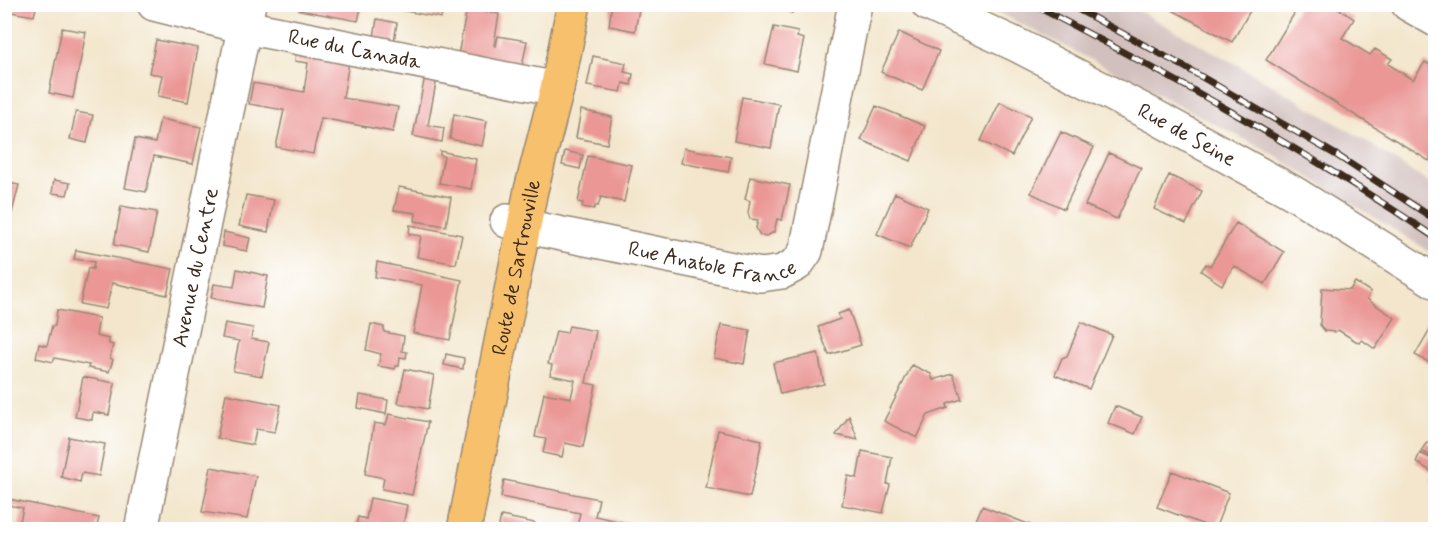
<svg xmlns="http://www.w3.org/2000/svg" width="1440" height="534" font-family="Mynerve,sans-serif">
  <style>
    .railway { fill: #d1c0bd }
    .building { fill: #ea9795 }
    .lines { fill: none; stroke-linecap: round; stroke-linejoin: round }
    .minor-casing { stroke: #978875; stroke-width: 36 }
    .major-casing { stroke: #978875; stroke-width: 36 }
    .minor { stroke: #fff; stroke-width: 33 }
    .major { stroke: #f7c06c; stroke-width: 33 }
    .rail-casing { stroke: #3b2a1e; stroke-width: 7 }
    .rail { stroke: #fff; stroke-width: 4.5; stroke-dasharray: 14; stroke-linecap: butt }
    .labels { text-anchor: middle; stroke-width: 5; stroke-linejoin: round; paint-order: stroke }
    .street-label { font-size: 21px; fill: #3b2a1e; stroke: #fff }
  </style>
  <rect width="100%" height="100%" fill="#fff"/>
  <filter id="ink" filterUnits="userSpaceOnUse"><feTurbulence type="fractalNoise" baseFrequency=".0167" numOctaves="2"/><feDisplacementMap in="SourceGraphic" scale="12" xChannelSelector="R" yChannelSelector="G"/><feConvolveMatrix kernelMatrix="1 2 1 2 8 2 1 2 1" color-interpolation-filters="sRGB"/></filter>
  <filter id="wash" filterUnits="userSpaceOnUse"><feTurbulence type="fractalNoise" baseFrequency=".008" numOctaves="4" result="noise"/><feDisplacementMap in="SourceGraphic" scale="24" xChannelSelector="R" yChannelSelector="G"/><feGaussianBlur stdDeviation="1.35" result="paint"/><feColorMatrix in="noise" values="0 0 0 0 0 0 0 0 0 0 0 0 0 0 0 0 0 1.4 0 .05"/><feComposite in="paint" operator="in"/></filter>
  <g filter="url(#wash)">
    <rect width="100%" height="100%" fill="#f3e6cc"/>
    <path class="railway" d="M984,5h144l117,64 116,69 74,49v68l-170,-105 -173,-90z"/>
    <g id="blocks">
      <path class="building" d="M5,4h32l-3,12 -30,-5z
        M301,4h61l-4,17 -59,-11z
        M612,4h28l-5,27 -26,-5z
        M771,4h24l-3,9z
        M1161,4h93l-22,38z
        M1300,4h32l22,15 -12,19 28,17 5,-6 17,10 -4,5 25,16 12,-18 11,6v87l-3,-2 -4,8 -163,-101z
        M401,5h43l-3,13 -41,-8z
        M467,8l32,6 -5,31 2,1 2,-10 29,5 -6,31 -64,-12z
        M377,19l20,4 -4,24 -20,-4z
        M774,27l24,5 -1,5 7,2 -7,32 -32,-7z
        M62,28l24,4 -13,66 -24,-5z
        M899,32l40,19 -17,39 -41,-18z
        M156,40l42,8 -10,54 -30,-6 4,-21 -13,-2z
        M296,51l53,11 -6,36 55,9 -5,25 -72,-14 -8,36 -37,-7 8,-37 -35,-6 4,-21 51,9 4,-29 -13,-2z
        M593,56l33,7 -2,9 9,2 -2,11 -8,-2 -2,9 -34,-6z
        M425,76l12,2 -9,47 16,3 -2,14 -29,-6z
        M742,97l37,7 -8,44 -37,-7z
        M1000,102l31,14 -19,40 -31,-15z
        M876,106l49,20 -14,35 -50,-21z
        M581,110l31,7 -5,27 -31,-6z
        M76,112l17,3 -6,28 -17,-4z
        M454,114l33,7 -5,25 -32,-7z
        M160,119l41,8 -8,37 -39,-8 -8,36 -21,-4 10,-49 20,4z
        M1061,132l33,15 -30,62 -33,-16z
        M684,148l47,9 -3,15 -47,-9z
        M440,151l36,8 -5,30 -32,-6 5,-27 -4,-1z
        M565,151l18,4 -3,14 -18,-4z
        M1109,153l32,15 -24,51 -32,-14z
        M588,156l44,9 -8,37 -23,-5 -3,9h-3l-1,3 -12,-2 1,-4 -5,-1z
        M1169,175l33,16 -16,33 -32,-15z
        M750,177l40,8 -8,35 -5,-1 -3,13 -7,4 -7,-1 -4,-7 2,-8 -8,-1 -2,-6 2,-12 -5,-2z
        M54,180l16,3 -3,12 -15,-2z
        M4,182l15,3 -11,43 -4,-1z
        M399,187l52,10 -5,29 -31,-5 1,-8 -22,-3z
        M895,193l33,15 -18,40 -33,-14z
        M246,195l28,5 -6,32 -29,-6z
        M121,206l36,6 -8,40 -35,-7z
        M1236,223l48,29 -19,32 -31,-18 -12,19 -21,-14 5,-7 4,2z
        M410,225l52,10 -6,29 -39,-7 4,-21 -12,-2z
        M224,232l26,6 -3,13 -25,-5z
        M76,250l97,19 -6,26 -55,-12 -6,26 -26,-5 8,-36 5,1 1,-7 -20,-3z
        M377,262l85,18 -12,60 -37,-7 9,-48 -47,-8z
        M237,269l31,7 -6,32 -51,-10 3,-14 20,3z
        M1355,282l16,10 -4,7 28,19 -20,31 -13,-9 -3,3 -21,-13 -3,2 -10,-1 -5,-6 2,-37 28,2z
        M57,310l42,8 -3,18 13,3v5l4,1 -3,13 3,2 -4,12 -21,-4 1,-3 -34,-7 -2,4 -17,-4 3,-14 8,2 5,-20h3z
        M849,310l12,35 -32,10 -11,-28 22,-8 -2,-5z
        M1081,322l31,13 -23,54 -34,-14 7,-17 5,-2z
        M225,323l28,5 -2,11 18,3 -7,34 -29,-5 6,-30 -17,-3z
        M371,324l13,3v5l20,4 -2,15 5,1 -1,6 -6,-1 -1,9h-3l-1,3 -17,-3 3,-12 -15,-4z
        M721,325l29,5 -6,34 -30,-6z
        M569,326l27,5 -10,52 10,2 -13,62 -18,-4 -3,14 -19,-4 3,-14 -11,-2 9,-44 27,5 4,-18 -25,-5 2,-10 -4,-1 8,-33 11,2z
        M1430,329l6,4v20l-6,10 -15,-8z
        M818,353l6,31 -44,10 -7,-31z
        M446,354l18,4 -1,11 -19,-4z
        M912,365l19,9 2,6 20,-6 9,25 -15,5 1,4 -20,7 -11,23 -33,-17z
        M405,369l29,6 -6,34 -30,-6z
        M83,377l32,6 -6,32 -16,-3 -1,8 -17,-3z
        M226,394l55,11 -6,27 -19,-3 -3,16 -36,-7z
        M360,395l28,5 -2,14 -28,-6z
        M1115,406l27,11 -7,17 -27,-11z
        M389,414l39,8 -16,73 -30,-6 2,-11 -19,-4 9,-51 12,2z
        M849,416l9,24 -22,-5z
        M718,430l44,10 -12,57 -44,-9z
        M69,437l36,7 -6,32 -17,-3 -2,9 -19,-5z
        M1427,442l9,5v12l-15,-8z
        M862,451l30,6 -5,27 3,1 -7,28 -41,-8 6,-29 9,2z
        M1420,453l16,8v21l-5,-2 3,-7 -18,-11z
        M211,467l45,9 -9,43 -45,-7z
        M1172,471l57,22 -14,36 -58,-22z
        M504,480l95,19 -4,17 62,14h-81l4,-17 -79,-16z
        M370,498l37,7 -4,21 3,1v3h-43l-8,-2 3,-11 8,2z
        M9,499l90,19 -3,12h-78l5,-22 -15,-3z
        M982,506l51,20 -1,4h-60z
        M501,516l34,7 -1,7h-36z"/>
    </g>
  </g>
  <g filter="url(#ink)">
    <use href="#blocks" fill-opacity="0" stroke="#978875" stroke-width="1.5"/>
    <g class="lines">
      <defs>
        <g id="minor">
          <path id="s1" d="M154,4l91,23 312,62"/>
          <path id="s2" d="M928,4l91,42 135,70 138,76 144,90"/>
          <path d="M1408,4l28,16"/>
          <path id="s3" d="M507,221l16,5 238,49 21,-3 15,-8 9,-13 49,-247"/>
          <path id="s4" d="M141,530l108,-526"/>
        </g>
        <g id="major">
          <path id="s5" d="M464,530l67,-340 26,-101 17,-85"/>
        </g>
      </defs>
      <use href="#minor" class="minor-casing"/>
      <use href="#major" class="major-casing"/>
      <use href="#minor" class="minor"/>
      <use href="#major" class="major"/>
      <defs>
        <path id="rail" d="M1032,4c139,72 275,147 404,234
          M1068,4l115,62 155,90 98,64"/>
      </defs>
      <use href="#rail" class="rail-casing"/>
      <use href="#rail" class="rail"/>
    </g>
  </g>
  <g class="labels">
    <g class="street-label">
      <text dy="7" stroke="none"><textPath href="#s1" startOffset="206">Rue du Canada</textPath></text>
      <text dy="7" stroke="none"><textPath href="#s2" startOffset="290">Rue de Seine</textPath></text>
      <text dy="7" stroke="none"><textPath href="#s3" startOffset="210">Rue Anatole France</textPath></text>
      <text dy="7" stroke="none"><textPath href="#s5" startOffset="268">Route de Sartrouville</textPath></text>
      <text dy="7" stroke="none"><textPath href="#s4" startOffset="268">Avenue du Centre</textPath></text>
    </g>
  </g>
  <rect width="1440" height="534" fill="none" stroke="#fff" stroke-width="24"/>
</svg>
